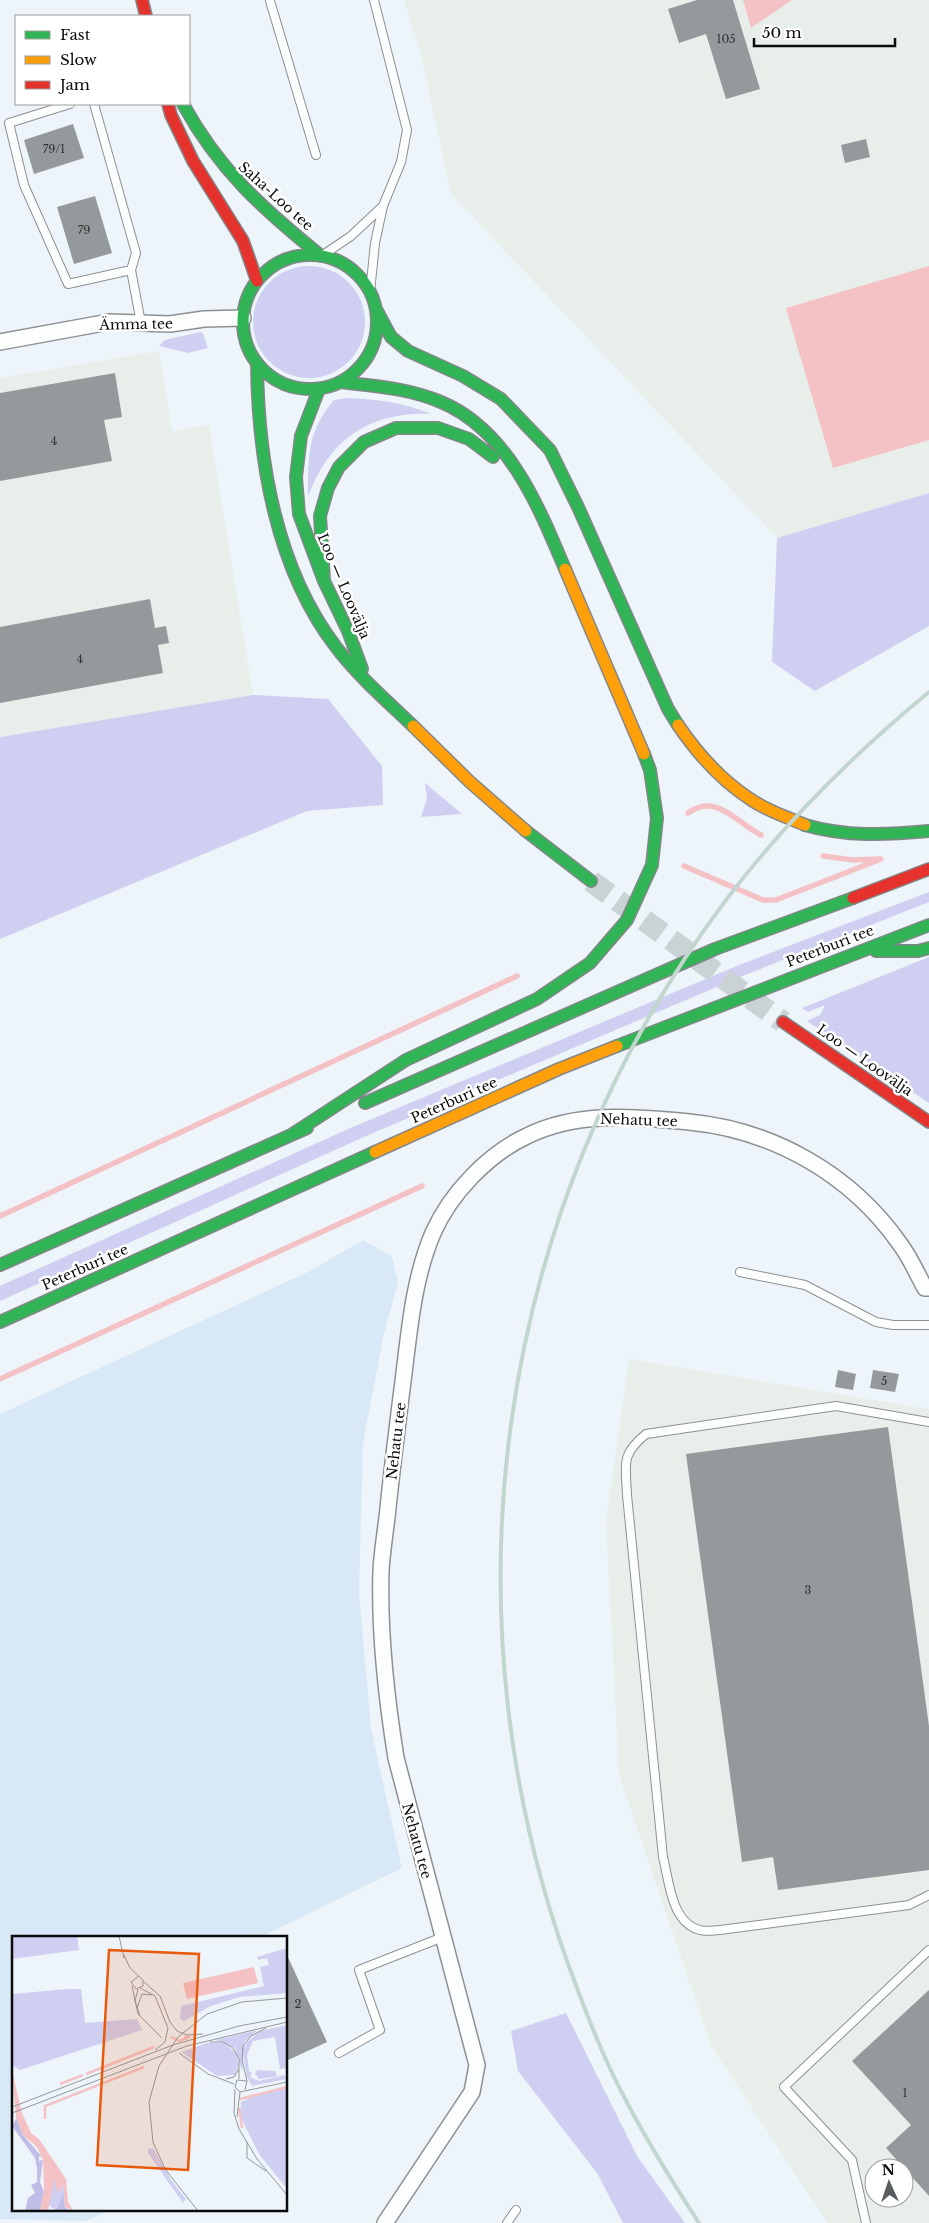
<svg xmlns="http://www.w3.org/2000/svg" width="929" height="2223" font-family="'Libre Baskerville',serif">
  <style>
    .industrial { fill: #e8efeb; fill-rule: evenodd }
    .farmland { fill: #d9e8f7 }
    .green { fill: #cfd0f1 }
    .water { fill: #f4c2c5 }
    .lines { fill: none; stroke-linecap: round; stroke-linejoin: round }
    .stream { stroke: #f4c2c5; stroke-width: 5.5 }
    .building { fill: #949a9c }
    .secondary-tunnel { stroke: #cbd2d6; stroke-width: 22; stroke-dasharray: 22 11; stroke-linecap: butt }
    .lane-casing { stroke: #8d9093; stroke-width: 10 }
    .street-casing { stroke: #8d9093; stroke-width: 18 }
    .fast-casing { stroke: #838789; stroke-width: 14 }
    .slow-casing { stroke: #838789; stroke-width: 14 }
    .jam-casing { stroke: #838789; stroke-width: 14 }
    .lane { stroke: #fcfefe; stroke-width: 8 }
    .street { stroke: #fcfefe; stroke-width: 15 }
    .fast { stroke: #30b455; stroke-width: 11 }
    .slow { stroke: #ff9f0a; stroke-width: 11 }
    .jam { stroke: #e5322d; stroke-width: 11 }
    .rail { stroke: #c2d6cf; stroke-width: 4 }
    .labels { text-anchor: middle; stroke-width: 5; stroke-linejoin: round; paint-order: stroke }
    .number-label { font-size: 11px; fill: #2d2f2f }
    .street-label { font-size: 14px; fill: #0b0b0b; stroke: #fff }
    .inset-river { fill: none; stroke: #f4c2c5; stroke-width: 2.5 }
    .inset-road { fill: none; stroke: #93979a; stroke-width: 1 }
    .view { fill: #e8590c; fill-opacity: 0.15; stroke: #e8590c; stroke-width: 2.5 }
    .inset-edge { fill: none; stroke: #0b0b0b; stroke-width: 2.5 }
  </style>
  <rect width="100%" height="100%" fill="#edf5fa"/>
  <path class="industrial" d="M404,0h525v493l-152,45 -326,-344 -30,-139z
    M159,351l13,80 37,-6 44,270 -253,42v-359z
    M629,1359l300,50v814h-101l-117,-177 -92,-271 -13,-254zM874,2168h30v30h-30z"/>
  <path class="farmland" d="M363,1240l29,16 6,26 -15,56 -20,106 -4,148 12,137 31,139 -141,69h-247v272h97l-24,12 -87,-2v-805l310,-143z"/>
  <path class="green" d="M253 322a56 56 0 1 1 112 0a56 56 0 1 1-112 0Z
    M200,332l3,1 5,15 -20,5 -29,-7 6,-6z
    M347,398c30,1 57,5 85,16 -62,-3 -103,25 -124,83 0,-39 -1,-66 26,-97z
    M929,493v133l-114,65 -43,-29 5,-124z
    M253,695l75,4 54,67 1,39 -76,6 -307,128v-202z
    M425,783l37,31 -41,3 6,-19z
    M929,892v10l-184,73 -379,161 -366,165v-15l348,-157 391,-164z
    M929,957v146l-122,-82 13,-6 5,-10 -17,7 -6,-4z
    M566,2013l71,143 48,67h-62l-26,-50 -79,-102 -7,-40z"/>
  <path class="water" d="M743,0h49l-41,28z
    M929,266v174l-96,28 -47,-160z"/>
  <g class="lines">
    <path class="stream" d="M688,813c28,-21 49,10 73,22
      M684,866l79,34h13l105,-41 -28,1 -30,-4
      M0,1216l517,-240
      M0,1379l422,-193"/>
  </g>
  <path class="building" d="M697,0h36l27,89 -34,10 -20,-65 -27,9 -11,-34z
    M73,124l11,34 -50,16 -10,-34z
    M866,139l4,18 -25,6 -4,-18z
    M95,196l17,57 -38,11 -17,-57z
    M115,373l7,44 -18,3 8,41 -112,20v-88z
    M150,599l5,29 11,-2 3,17 -11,2 5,28 -163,30v-76z
    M838,1370l18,4 -3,16 -18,-3z
    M873,1370l26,4 -4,18 -25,-4z
    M888,1427l41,299v144l-151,20 -5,-33 -31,5 -56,-408z
    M286,1953l41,89 -41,19z
    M929,1990v206l-43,-48 25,-23 -59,-64z"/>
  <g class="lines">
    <path class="secondary-tunnel" d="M591,881l192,141"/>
    <defs>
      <path id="lane" d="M270,1l46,154
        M70,104l-61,19 15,62 44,99 63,-14
        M94,104l42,149 -5,17 10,53
        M323,255l28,-19 32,-30
        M370,292l5,-49 8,-37 18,-44 6,-32 -33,-130
        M740,1272l65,13 71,37 17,3h36
        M929,1422l-93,-16 -190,28c-26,21 -20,31 -19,61l36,362c6,23 8,66 37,73 6,2 14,0 20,0l189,-25 20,-10
        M339,2053l41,-23 -21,-60 84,-33
        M507,2223l9,-13
        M866,2223l-14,-63 -68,-73 145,-137"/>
      <path id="street" d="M0,342l109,-20 61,2 34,-5 39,-1
        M385,2223l87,-131 5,-27 -81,-307c-10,-62 -17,-124 -15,-187 1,-21 5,-42 7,-63 4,-39 9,-79 14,-119 7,-52 10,-107 31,-156 17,-39 55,-79 94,-97 51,-25 107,-19 162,-14 84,8 162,52 211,122 10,13 17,30 25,44h4"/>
      <path id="fast" d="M183,104c36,66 80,105 138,152
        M243 322a67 67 0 1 1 134 0a67 67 0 1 1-134 0Z
        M376,309l15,28 17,14 55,25 38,23 49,51 28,57 90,202 10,16
        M257,364c1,96 19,205 79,283 22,29 51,54 77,79
        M340,382c34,4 69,6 101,20 67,28 98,105 124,167
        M319,389l-18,47 -5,41 3,37 25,67 24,50 14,38
        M324,581l-4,-65 8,-28 11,-21 25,-25 32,-14h42l31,11 24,18
        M805,825c41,12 82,10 124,6
        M526,831l65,50
        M876,951h42l11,-3
        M617,1046l312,-121
        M365,1103l350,-154 138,-51
        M291,1135l115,-75 131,-61 53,-36 37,-43 25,-55 5,-47 -7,-48 -6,-16
        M0,1265l307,-137
        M0,1322l375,-170"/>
      <path id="slow" d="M565,569l79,185
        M678,725c19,28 43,55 72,74 17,12 37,18 55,26
        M413,726l57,56 56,49
        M375,1152l184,-83 58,-23"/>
      <path id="jam" d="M142,0l4,16
        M168,104l3,11 22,46 50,80 14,40
        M853,898l76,-29
        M783,1022l146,100"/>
    </defs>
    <use href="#lane" class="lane-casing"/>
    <use href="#street" class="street-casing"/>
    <use href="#fast" class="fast-casing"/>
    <use href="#slow" class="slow-casing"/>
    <use href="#jam" class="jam-casing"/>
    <use href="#lane" class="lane"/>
    <use href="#street" class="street"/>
    <use href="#fast" class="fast"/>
    <use href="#slow" class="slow"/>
    <use href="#jam" class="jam"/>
    <path class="rail" d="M699,2223c-28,-43 -55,-87 -78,-132 -17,-33 -31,-68 -44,-103 -140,-364 -86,-775 149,-1088 59,-78 128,-146 203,-208"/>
  </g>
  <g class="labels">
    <g class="number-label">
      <text x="726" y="43">105</text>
      <text x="54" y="153">79/1</text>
      <text x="84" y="234">79</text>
      <text x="54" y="445">4</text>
      <text x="80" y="663">4</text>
      <text x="884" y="1385">5</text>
      <text x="808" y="1594">3</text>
      <text x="298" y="2008">2</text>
      <text x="905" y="2097">1</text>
    </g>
    <g class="street-label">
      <text transform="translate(276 196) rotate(42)" y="5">Saha-Loo tee</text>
      <text transform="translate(136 324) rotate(-1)" y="5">Ämma tee</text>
      <text transform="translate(344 586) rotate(67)" y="5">Loo — Loovälja</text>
      <text transform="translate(830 946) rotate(-21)" y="5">Peterburi tee</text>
      <text transform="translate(865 1060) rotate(35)" y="5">Loo — Loovälja</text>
      <text transform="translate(454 1100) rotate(-24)" y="5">Peterburi tee</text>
      <text transform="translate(639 1120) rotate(2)" y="5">Nehatu tee</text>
      <text transform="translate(85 1267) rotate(-24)" y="5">Peterburi tee</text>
      <text transform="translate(396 1441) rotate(-83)" y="5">Nehatu tee</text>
      <text transform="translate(417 1841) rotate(75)" y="5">Nehatu tee</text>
    </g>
  </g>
  <g transform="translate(12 1936)">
    <rect width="275" height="275" fill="#edf5fa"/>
    <path d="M0,0h65l2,14 -67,9zM275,12v45l-48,4 -28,9 -27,15 -4,-3 1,-12 83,-20 -4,-19 9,-2 -2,-7 -9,2 -1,-3zM55,53h14l4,34 52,-4 5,11 -122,40 -8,-5v-71zM275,83l-88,21 -155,57 154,-57zM275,89v43l-7,1 -5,-32 -22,4 -6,14 2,16 3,1 -2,5 9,4 25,-6 3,4 -35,7 -5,-9 -4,-25 4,-10 13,-11zM246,94l-13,11 -3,30 -7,-23 -19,-8zM195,107h17l12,10 3,13 -4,9 -18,1 -36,-24zM245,134l18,1 2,5 -18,3 -4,-5zM275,152v101l-28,-35 -19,-38 1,-14 14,-7zM141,212l18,32 15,19 -3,4 -35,-50v-4zM42,242l9,6 1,8 -8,19 -8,-7z" fill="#cfd0f1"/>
    <path d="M5,182l6,17 19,22 -3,-1v5l4,-1 -3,22 4,10 -4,19h-15l3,-13 7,-5 -4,-8 6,-3v-14l-2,-10 -23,-32zM52,256l1,15 4,4h-13z" fill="#c0bee8"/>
    <path d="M242,31l4,16 -71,16 -4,-16zM0,135l10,42 9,20 8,6 27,40 2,22 5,10 -8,-4 -2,-23 -5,9 -4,-13 -6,31h-8l4,-19 -1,-32 -6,-13 -14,-12 -7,-18z" fill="#f4c2c5"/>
    <path class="inset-river" d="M159,101l8,4 11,-4h-6M74,138l68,-27M48,148l23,-9M228,163l47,-12M227,172l3,20M33,183v-13l99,-39"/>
    <path class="inset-road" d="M107,0l5,22M112,19l6,13 13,12v6l-7,3 -5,-7 8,-6M132,46l16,14 10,26 7,9 10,4 16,-1M120,50l6,28 24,24M128,52l15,8 13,32 -3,14 -10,8M126,53l-3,12 5,15M125,72l5,-14 10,1M198,106h13l10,6 6,11v20M167,117l29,21 26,10M214,143l8,-2 5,-8M235,145l-5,-22 1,-13 8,-10 15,-8M223,153l-1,24 5,16 18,30 30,36M233,154l2,-9 -10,-1 -2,7 5,5 47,-10M0,171l161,-62 66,-19 48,-9M0,177l175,-67 100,-24M225,181l3,-25M235,206v16l19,13M186,275l-33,-42 -12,-27 -4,-40 10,-36 19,-29 29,-23 35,-12 45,-4"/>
    <path class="view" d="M97,14l90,4 -11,216 -91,-5z"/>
    <rect width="275" height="275" class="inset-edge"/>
  </g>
  <rect x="15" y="15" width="175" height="90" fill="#ffffff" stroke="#9d9d9d"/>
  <rect x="25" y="31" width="25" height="8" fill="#30b455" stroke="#9d9d9d"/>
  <text x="60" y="40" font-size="15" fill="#0b0b0b">Fast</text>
  <rect x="25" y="56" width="25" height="8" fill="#ff9f0a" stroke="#9d9d9d"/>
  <text x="60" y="65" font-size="15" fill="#0b0b0b">Slow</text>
  <rect x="25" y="81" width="25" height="8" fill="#e5322d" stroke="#9d9d9d"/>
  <text x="60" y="90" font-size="15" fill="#0b0b0b">Jam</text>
  <g transform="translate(889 2183) rotate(357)"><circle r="24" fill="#ffffff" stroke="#9d9d9d"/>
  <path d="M0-4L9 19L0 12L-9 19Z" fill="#5a5d5f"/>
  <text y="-8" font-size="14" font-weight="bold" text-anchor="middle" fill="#0b0b0b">N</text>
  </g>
  <path d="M754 38v8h141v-8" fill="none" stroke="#0b0b0b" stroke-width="2.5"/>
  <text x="762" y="38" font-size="15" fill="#0b0b0b" stroke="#ffffff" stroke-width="4" paint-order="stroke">50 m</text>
</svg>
